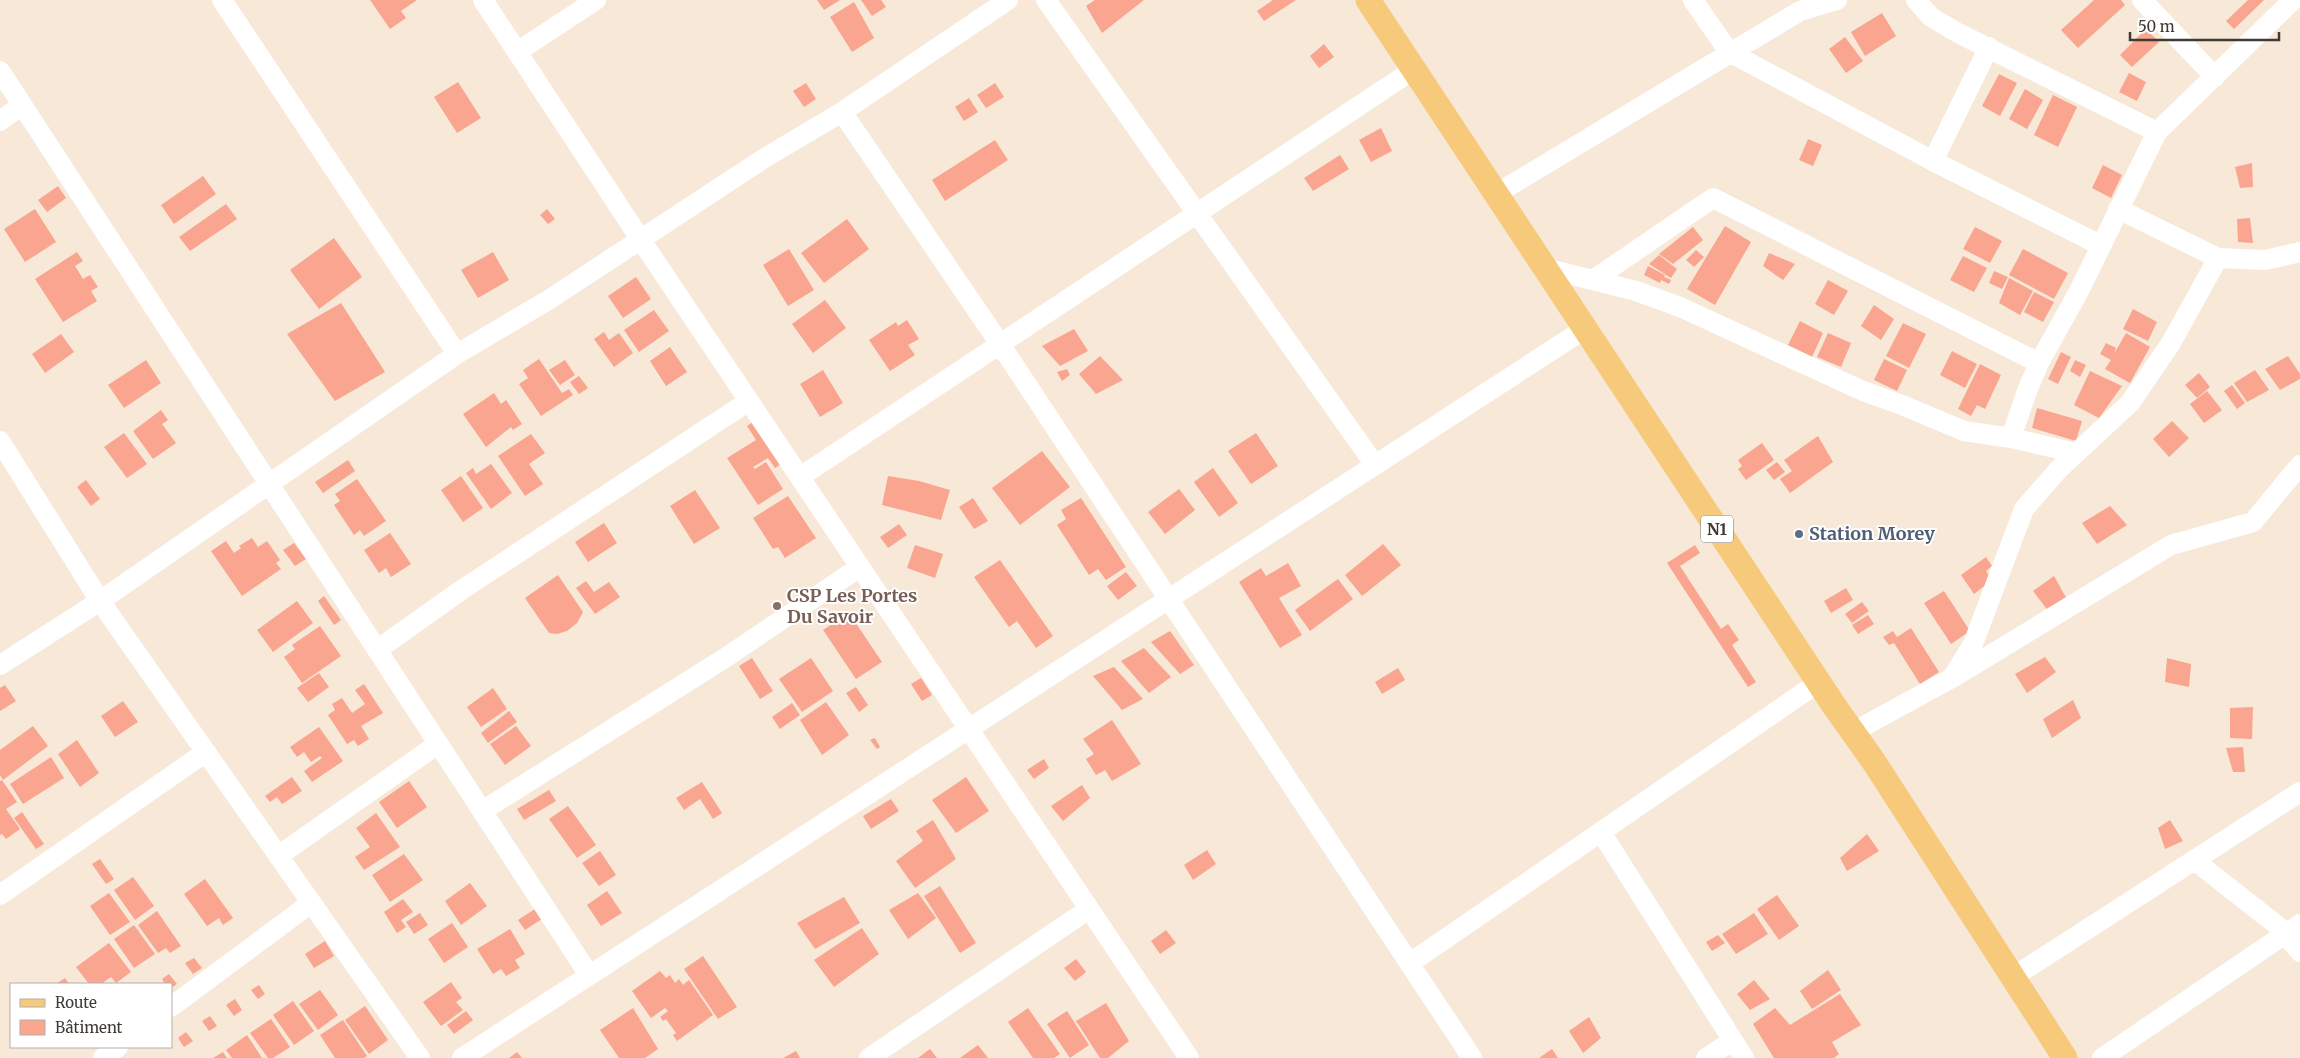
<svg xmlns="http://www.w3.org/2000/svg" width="2300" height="1058" font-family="Merriweather,serif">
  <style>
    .building { fill: #f9a590 }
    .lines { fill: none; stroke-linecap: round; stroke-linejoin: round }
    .minor { stroke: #fff; stroke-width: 20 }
    .major { stroke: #f6c97b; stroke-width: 25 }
    .service-dot { fill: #5c6f8a; stroke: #fff; stroke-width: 2 }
    .education-dot { fill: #8d6e63; stroke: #fff; stroke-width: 2 }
    .labels { text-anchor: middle; stroke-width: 4; stroke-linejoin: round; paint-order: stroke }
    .shield { fill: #fff; stroke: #797570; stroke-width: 1 }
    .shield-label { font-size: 16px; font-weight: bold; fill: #3f3a33 }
    .service-label { font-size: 18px; font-weight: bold; fill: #4e5e75; stroke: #fff; text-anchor: start }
    .education-label { font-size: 18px; font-weight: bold; fill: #785e54; stroke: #fff; text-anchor: start }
  </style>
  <rect width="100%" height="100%" fill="#f7e8d8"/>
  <path class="building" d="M370,0h47l-16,11 5,7 -16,11z
    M817,0h23l-16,10z
    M861,0h20l5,7 -14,9z
    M1095,0h49l-42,33 -16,-27z
    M1273,0h23l-32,21 -7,-10z
    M2094,0h27l4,5 -47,43 -17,-18z
    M2248,0h16l-30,29 -8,-8z
    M854,2l20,36 -22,14 -22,-35z
    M1882,13l14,23 -31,20 -14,-24z
    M2146,29l13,13 -27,25 -12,-12z
    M1845,37l18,24 -17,12 -17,-24z
    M1324,44l10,13 -15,11 -9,-12z
    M2129,73l17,9 -9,19 -18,-9z
    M1999,74l18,9 -17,33 -18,-10z
    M458,82l23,36 -24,15 -23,-36z
    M806,83l10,16 -12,8 -11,-16z
    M995,83l9,14 -18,11 -9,-13z
    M2025,89l18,11 -16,29 -18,-10z
    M2053,95l24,12 -19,40 -24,-12z
    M969,98l9,14 -14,9 -9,-14z
    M1381,128l11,23 -21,11 -12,-22z
    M1808,139l14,6 -9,21 -14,-6z
    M995,140l13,20 -63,41 -13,-21z
    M1340,155l9,14 -36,22 -9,-13z
    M2252,163l1,24 -13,1 -5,-21z
    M2103,165l19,10 -11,23 -19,-10z
    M203,176l13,18 -42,30 -13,-19z
    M58,186l8,12 -19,14 -9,-12z
    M226,204l11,15 -47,32 -11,-14z
    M35,209l21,33 -31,20 -21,-33z
    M547,209l8,10 -7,5 -8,-9z
    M2250,218l3,25 -15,-1 -1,-23z
    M847,219l22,30 -45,34 -23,-30z
    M1725,226l26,16 -36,63 -28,-16z
    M1693,227l10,13 -30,24 -14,-10z
    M1975,227l27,14 -12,22 -27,-14z
    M334,238l28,39 -43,32 -29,-39z
    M789,249l25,41 -26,16 -25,-41z
    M2023,249l45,24 -14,26 -45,-24z
    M1696,250l8,7 -10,10 -8,-7z
    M77,252l6,9 -8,5 8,13 7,-4 8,12 -7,4 6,10 -34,21 -28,-43z
    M493,252l16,28 -31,18 -17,-28z
    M1769,253l26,11 -12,16 -20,-14z
    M1659,255l18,14 -6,9 -22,-14z
    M1963,256l24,12 -13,24 -24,-12z
    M1648,266l17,9 -1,2 7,3 -2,4 -8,-4 -1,3 -16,-8z
    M1994,271l14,6 -6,12 -13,-6z
    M636,277l15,22 -28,19 -15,-22z
    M2009,278l24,13 -13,24 -21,-12z
    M1828,280l20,11 -14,24 -19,-11z
    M2034,292l20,10 -11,20 -19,-10z
    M825,300l21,28 -33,25 -21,-29z
    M341,303l44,69 -50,29 -48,-67z
    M1874,305l20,14 -13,21 -20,-14z
    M2133,309l24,13 -9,19 -25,-12z
    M654,310l15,21 -30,21 -15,-22z
    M907,320l12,19 -11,6 7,10 -25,16 -21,-31 27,-18 2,4z
    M1800,321l23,12 -11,24 -24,-12z
    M1903,323l23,11 -17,34 -23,-12z
    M1074,329l14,22 -28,15 -18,-20z
    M604,332l5,8 10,-7 14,20 -19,14 -20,-28z
    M1828,333l23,10 -10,24 -24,-10z
    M2126,333l24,14 -20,36 -25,-14 6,-9 -11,-6 6,-11 10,5 -2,6z
    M61,334l13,18 -29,21 -13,-19z
    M670,347l17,25 -21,14 -16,-25z
    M1952,351l25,13 -12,24 -25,-13z
    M2061,352l10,5 -13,27 -10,-5z
    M1100,356l23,24 -27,14 -17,-20z
    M2288,356l12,18v5l-20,11 -15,-21z
    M539,359l23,34 7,-4 4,6 -32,21 -22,-32 9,-6 -5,-8z
    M1884,359l23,11 -10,21 -23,-11z
    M146,360l15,23 -37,25 -16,-23z
    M565,360l10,15 -15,10 -11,-15z
    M2075,360l11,5 -6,12 -10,-6z
    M1980,364l21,11 -16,34 -8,-4 -6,11 -13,-7z
    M1067,369l3,6 -8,6 -5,-9z
    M823,370l20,33 -23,14 -20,-33z
    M2255,370l14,20 -22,12 -13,-19z
    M2090,371l32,15 -23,32 -25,-13z
    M2199,373l11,14 -13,11 -12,-13z
    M579,376l9,12 -9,6 -9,-12z
    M2232,385l13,18 -8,6 -13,-18z
    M2207,391l15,19 -18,13 -14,-19z
    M494,393l7,11 5,-4 16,24 -9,6 -2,-3 -25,20 -23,-33z
    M2037,408l45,13 -6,20 -44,-13z
    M161,410l7,10 -6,4 14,19 -23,16 -20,-28z
    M757,419l27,43 -9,6 -7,-10 -15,9 2,2 11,-7 17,27 -25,16 -31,-47 29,-18 -9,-14z
    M2172,421l17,17 -20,19 -16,-18z
    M124,433l23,31 -20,14 -23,-31z
    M1256,433l22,33 -27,18 -23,-33z
    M531,434l14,19 -16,11 14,20 -18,12 -27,-40z
    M1818,436l15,26 -43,31 -10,-14 12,-8 -8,-11z
    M1762,443l12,17 -28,20 -8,-11 4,-3 -4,-6z
    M1042,451l28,36 -50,38 -28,-37z
    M348,460l7,11 -32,22 -8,-11z
    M1777,462l8,10 -11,8 -8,-10z
    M491,464l21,29 -21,16 -25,-36 7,-5 3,6z
    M1213,468l25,35 -19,14 -25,-35z
    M461,476l22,32 -20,14 -22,-32z
    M888,476l31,5 31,9 -9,30 -59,-15z
    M357,479l29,42 -22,15 -4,-6 -6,5 -20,-30 6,-4 -5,-7z
    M86,480l14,19 -9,7 -14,-19z
    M1179,489l16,21 -30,24 -17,-22z
    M695,490l25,38 -26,16 -24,-38z
    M788,496l28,42 -31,20 -7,-11 -5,2 -20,-31z
    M973,498l15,23 -14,8 -15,-22z
    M1081,498l45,69 -20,13 -8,-11 -9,6 -32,-50 9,-6 -5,-9z
    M2110,506l17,19 -30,19 -15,-21z
    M604,523l13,20 -29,19 -13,-20z
    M899,524l8,11 -19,13 -8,-11z
    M390,533l21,31 -20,13 -5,-9 -7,5 -15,-23z
    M252,538l6,9 9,-6 13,19 -4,3 5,6 -39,27 -31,-45 15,-10 8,12 7,-5 -2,-2z
    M294,543l12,16 -11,7 -12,-16z
    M1383,544l18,21 -39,31 -17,-21z
    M915,545l28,9 -8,24 -28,-10z
    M1695,545l5,8 -20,13 41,63 7,-5 11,16 -7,5 24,37 -8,5 -81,-124z
    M1986,557l6,9 -6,5 6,9 -18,14 -13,-19z
    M1000,560l53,76 -17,12 -19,-27 -8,6 -35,-50z
    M1288,563l13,23 -22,12 23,37 -22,13 -41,-66 22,-14 5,8z
    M1126,572l11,14 -19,14 -11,-14z
    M558,575l25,37 -6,11 -10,8 -10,3 -8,-1 -24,-35z
    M2054,576l14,25 -19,11 -16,-21z
    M1338,579l15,20 -43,32 -15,-21z
    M586,581l8,11 15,-10 11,15 -25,17 -19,-26z
    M1846,588l7,12 -22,13 -7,-12z
    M1944,591l26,40 -19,13 -27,-41z
    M324,596l17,24 -7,5 -16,-24z
    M297,601l16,22 -40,29 -16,-22z
    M1862,602l7,9 -17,12 -7,-9z
    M849,613l33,49 -26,17 -33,-49z
    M1868,615l6,9 -16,10 -6,-9z
    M320,626l21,30 -39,27 -18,-26 11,-8 -3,-4z
    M1911,628l28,44 -19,12 -26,-41 -5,2 -6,-8 10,-6 4,6z
    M1170,631l24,34 -14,9 -29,-32z
    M1144,648l27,29 -22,16 -28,-32z
    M2045,657l11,15 -29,21 -12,-19z
    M752,658l21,33 -13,8 -21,-33z
    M811,658l22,33 -31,21 -23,-33z
    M2167,658l24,6 -2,23 -24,-5z
    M1114,667l29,32 -21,11 -29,-34z
    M1398,668l7,12 -23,14 -7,-12z
    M319,673l10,14 -21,15 -11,-14z
    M921,678l11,17 -10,6 -11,-17z
    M364,684l19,29 -22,13 8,13 -11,7 -4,-6 -7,4 -19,-29 7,-5 -3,-6 10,-6 10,15 13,-9 -10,-14z
    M5,685l11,16 -16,10v-23z
    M856,687l12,18 -9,7 -13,-19z
    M493,688l14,21 -26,18 -14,-20z
    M2073,700l8,18 -29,20 -9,-19z
    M123,701l15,21 -23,15 -14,-21z
    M826,702l23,33 -27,20 -22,-35z
    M792,703l8,12 -20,14 -8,-12z
    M2253,707l-1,32 -22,-1v-30z
    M509,711l8,11 -29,21 -7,-10z
    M1112,720l29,44 -29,17 -7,-11 -9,5 -10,-16 8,-5 -11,-15z
    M33,726l15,20 -45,34 -3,-5v-25z
    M516,726l15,20 -26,19 -15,-21z
    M319,727l24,34 -31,21 -8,-11 18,-13 -2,-2 -9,6 -7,-10 -7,5 -7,-10z
    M875,738l5,9 -3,2 -7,-9z
    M77,740l22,33 -19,14 -22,-33z
    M2243,747l2,25h-12l-7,-24z
    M51,757l13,21 -41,26 -13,-20z
    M1044,759l5,9 -15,11 -7,-9z
    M292,777l10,14 -20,13 -5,-7 -7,5 -5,-6z
    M966,777l23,34 -33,22 -24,-33z
    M2,780l15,22 -11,7 14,20 -14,10 -4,-5 -2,1v-54z
    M409,781l18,26 -30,21 -18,-26z
    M702,782l20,31 -9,6 -13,-20 -16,11 -8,-12z
    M1082,785l8,13 -27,23 -12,-15z
    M549,790l7,11 -32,19 -7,-11z
    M891,799l8,12 -28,18 -8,-13z
    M568,806l28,39 -19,13 -28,-39z
    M22,812l22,32 -8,5 -22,-31z
    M376,813l24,34 -36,23 -9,-13 15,-10 -14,-19z
    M933,820l23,39 -41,29 -19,-27 27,-20 -7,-10z
    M2170,820l13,21 -18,8 -7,-21z
    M1867,834l12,17 -32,20 -7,-13z
    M1207,850l9,14 -23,16 -9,-15z
    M600,851l16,24 -17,11 -17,-23z
    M404,854l19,26 -33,22 -18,-27z
    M100,859l14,20 -8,5 -14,-20z
    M133,877l21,29 -19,14 -21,-30z
    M205,879l28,39 -10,7 -4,-7 -12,8 -23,-32z
    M470,883l17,23 -26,19 -16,-24z
    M940,886l36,57 -16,10 -36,-57z
    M607,891l15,22 -21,13 -14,-21z
    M109,893l21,29 -20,13 -20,-29z
    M918,893l18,25 -28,21 -19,-29z
    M1777,895l22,31 -20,14 -22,-31z
    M844,897l16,26 -45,26 -18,-26z
    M403,899l10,13 -12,8 5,7 -9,6 -13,-21z
    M535,909l7,10 -17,11 -7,-10z
    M157,911l24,35 -11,7 -4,-5 -8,5 -20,-28z
    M420,913l8,12 -14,9 -8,-12z
    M1754,913l14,21 -32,20 -14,-20z
    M452,923l16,24 -24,16 -16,-24z
    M134,925l21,29 -21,14 -20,-29z
    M862,928l17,26 -45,33 -20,-27z
    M510,929l15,25 -10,6 5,8 -14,8 -5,-7 -8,5 -16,-25z
    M1166,930l10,13 -16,11 -9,-13z
    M1718,935l7,8 -13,8 -6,-9z
    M325,941l9,15 -20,12 -9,-14z
    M109,943l22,29 -15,11 -5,-6 -10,7h-12l-13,-17z
    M703,956l34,51 -19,12 -34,-50z
    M194,958l8,10 -9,6 -8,-11z
    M1076,959l10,13 -11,9 -11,-13z
    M1828,970l13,20 -29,19 -12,-18z
    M660,971l6,7 4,-3 5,8 4,-4 4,6 6,-5 24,35 -36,26 -4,-6 3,-2 -10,-14 -3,2 -3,-4 8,-6 -3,-3 -14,10 -19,-27z
    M169,974l8,10 -6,4v-4h-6l-3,-5z
    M65,978l4,6h-13z
    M1754,980l16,19 -20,11 -13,-16z
    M451,982l11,16 -6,4 7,8 -22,16 -18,-24z
    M259,985l6,9 -7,5 -7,-9z
    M320,990l18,25 -20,15 -19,-26z
    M1840,994l21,31 -29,17 7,12 -5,4h-60l-21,-34 22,-16 15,17z
    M235,999l7,11 -8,6 -8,-11z
    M293,1001l21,30 -20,14 -21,-30z
    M1106,1003l23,38 -21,17h-8l-24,-37z
    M365,1006l23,34 -19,14 -24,-34z
    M633,1008l25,41 -13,9h-26l-19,-28z
    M1028,1008l32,46 -6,4h-21l-25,-36z
    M466,1011l7,9 -19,14 -7,-9z
    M1067,1011l22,34 -19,13 -23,-34z
    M210,1016l7,10 -8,5 -7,-10z
    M1589,1017l12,21 -18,15 -14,-22z
    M271,1019l19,28 -17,11h-5l-18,-25z
    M343,1020l24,36 -3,2h-29l-15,-23z
    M186,1032l7,9 -9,6 -6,-9z
    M247,1035l15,23h-30l-6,-8z
    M978,1045l10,13h-28z
    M930,1049l7,9h-19z
    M1552,1049l6,9h-19z
    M796,1051l4,7h-17z
    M223,1052l4,6h-14z
    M517,1052l5,6h-13z"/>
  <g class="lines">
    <path class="minor" d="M222,0l235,354
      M483,0l158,240 548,818
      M1046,0l329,465
      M1693,0l36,52 204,109 167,84
      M1916,0l15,17 27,16 199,99
      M2142,0l73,77
      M517,52l79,-52
      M0,71l589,904
      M842,112l158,232 472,714
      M0,121l22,-16
      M1933,161l56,-114
      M1496,194l304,-183 37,-11
      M2118,209l100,49 47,2 35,-8
      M1545,268l91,23 44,16 183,84 39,14 62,26 47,7 65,15
      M1593,280l120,-82 326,165
      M2011,438l16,-47 12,-28 39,-70 79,-161 136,-132
      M0,441l100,160 320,457
      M800,477l613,-407
      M377,650l83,-59 289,-190
      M0,665l100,-64 357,-247 93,-55 213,-140 79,-47 166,-112
      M1954,677l217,-132 82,-23 47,-57
      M1853,732l99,-54 21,-34 51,-135 35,-40 71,-66 41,-60 47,-85
      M482,811l243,-153 135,-91
      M1601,832l143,226
      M278,856l160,-112
      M2194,860l84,66 22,26
      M0,895l206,-143
      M1410,963l409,-281
      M2013,977l287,-185
      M171,1007l140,-104
      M103,1058l15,-11
      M462,1058l1124,-730
      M869,1058l220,-149
      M1706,1058l26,-17
      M2102,1058l198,-134"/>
    <path class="major" d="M1368,0l467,707 39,55 191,296"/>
  </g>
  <circle class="service-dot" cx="1799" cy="534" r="5"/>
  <circle class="education-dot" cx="777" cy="606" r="5"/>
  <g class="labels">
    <rect class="shield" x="1701" y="515.5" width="32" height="27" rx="4"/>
    <g class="shield-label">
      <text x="1717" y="535">N1</text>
    </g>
    <g class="service-label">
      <text x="1809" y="540">Station Morey</text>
    </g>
    <g class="education-label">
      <text x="787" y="602">CSP Les Portes<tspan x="787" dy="21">Du Savoir</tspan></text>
    </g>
  </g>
  <rect x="10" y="983" width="162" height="65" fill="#ffffff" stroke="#b2b0ad"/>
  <rect x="20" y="999" width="25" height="8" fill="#f6c97b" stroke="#b2b0ad"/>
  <text x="55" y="1008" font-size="15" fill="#3f3a33">Route</text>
  <rect x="20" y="1020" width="25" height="15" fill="#f9a590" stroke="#b2b0ad"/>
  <text x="55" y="1033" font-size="15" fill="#3f3a33">Bâtiment</text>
  <path d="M2130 32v8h149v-8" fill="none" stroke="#3f3a33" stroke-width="2.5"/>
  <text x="2138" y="32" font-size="15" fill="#3f3a33" stroke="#ffffff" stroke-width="4" paint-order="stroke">50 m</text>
</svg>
